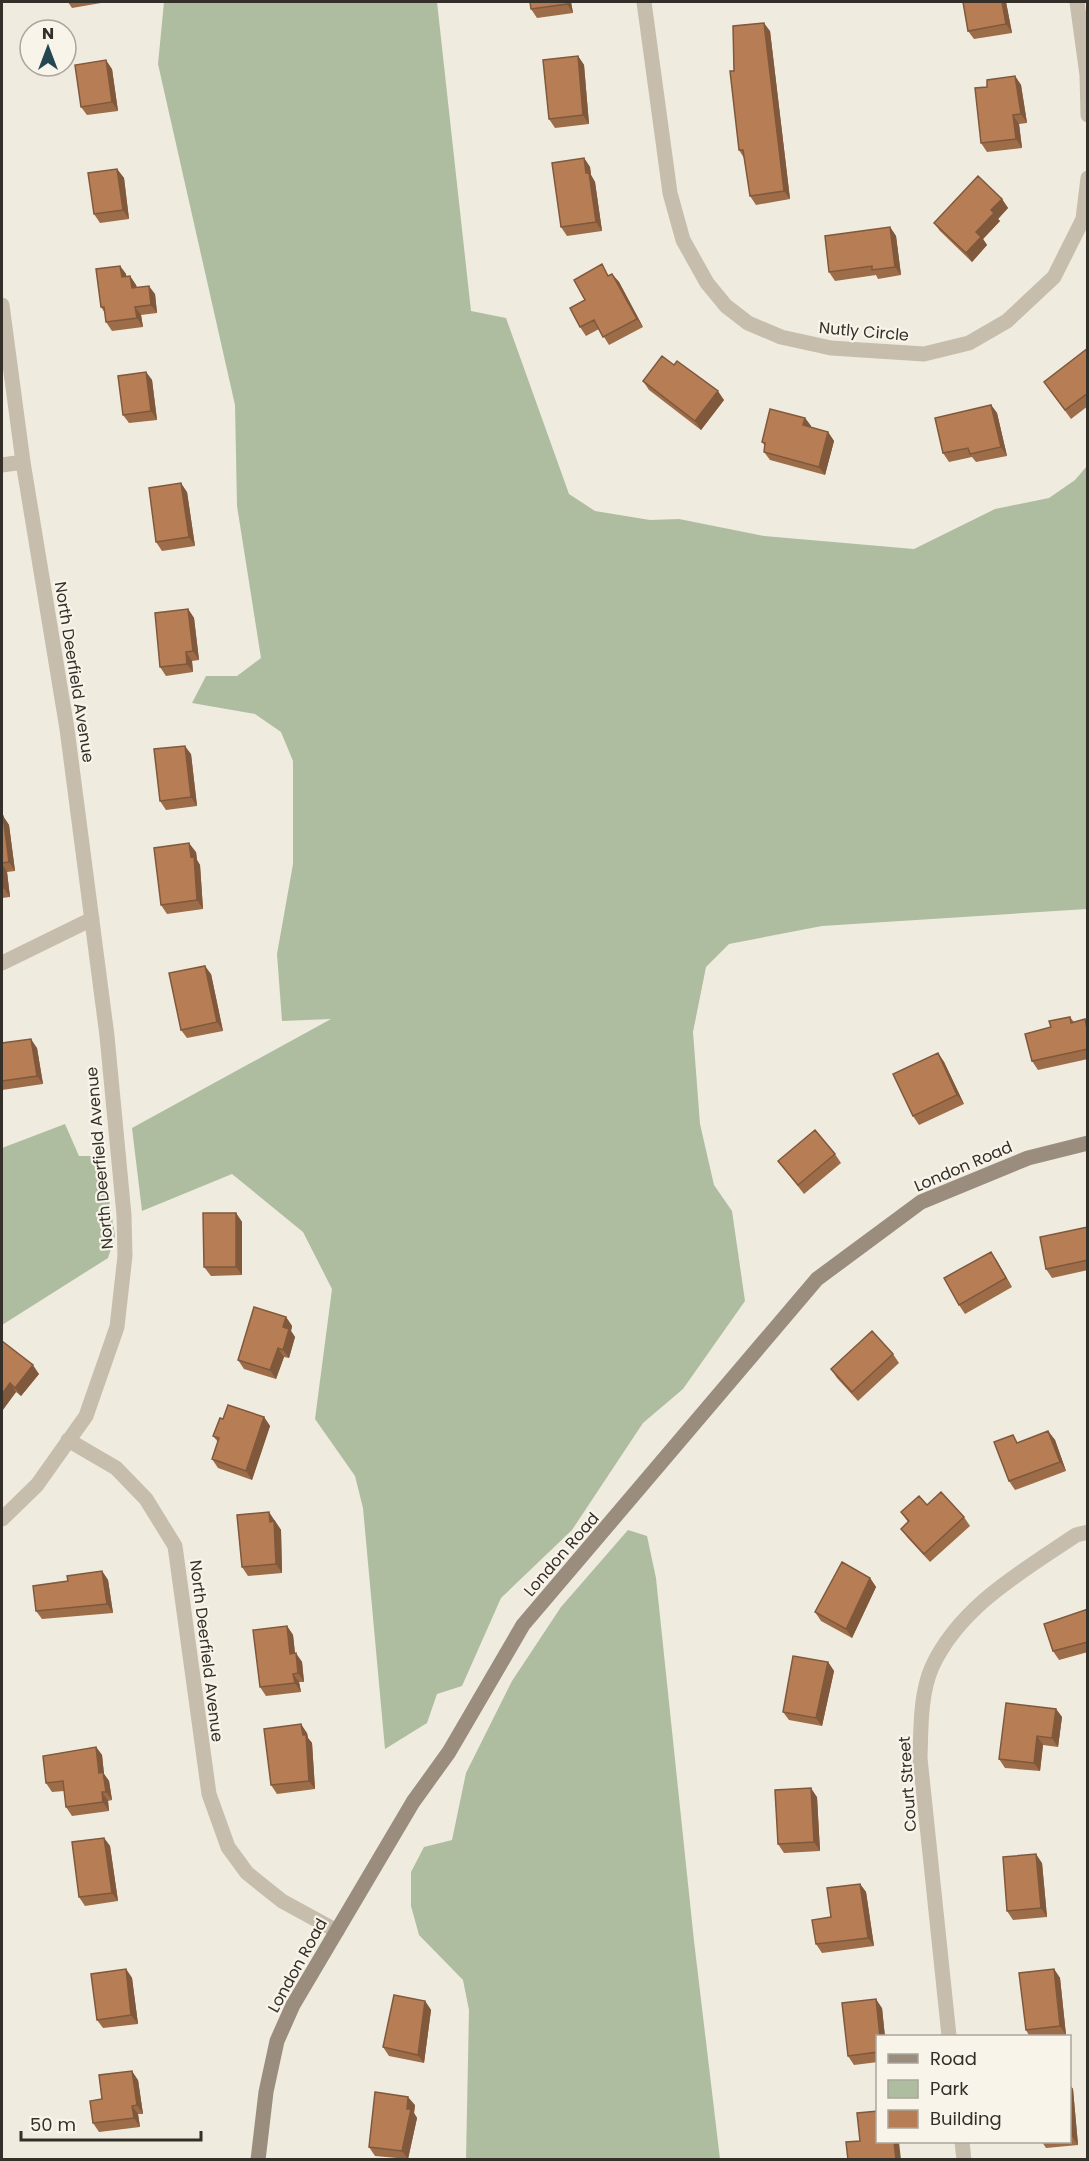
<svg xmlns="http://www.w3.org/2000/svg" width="1089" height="2161" font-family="Poppins,sans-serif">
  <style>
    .green { fill: #aebda0 }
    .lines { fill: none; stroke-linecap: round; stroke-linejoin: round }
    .street { stroke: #c6bdac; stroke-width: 15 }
    .secondary { stroke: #9a8d7d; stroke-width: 15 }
    .wall { fill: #9d6c49 }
    .shaded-wall { fill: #80583c }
    .building { fill: #b77e55; stroke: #80583c; stroke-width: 1.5 }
    .labels { text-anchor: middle; stroke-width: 4.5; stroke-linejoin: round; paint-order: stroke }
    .street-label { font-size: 16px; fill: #352f2a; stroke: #f8f4ea }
  </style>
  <rect width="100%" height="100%" fill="#f0ebdf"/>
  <path class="green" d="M164,2h273l34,309 35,7 63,176 26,17 55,9 29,-1 85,17 150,13 81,-40 54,-11 26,-18 12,-14v443l-265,17 -93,18 -23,23 -13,65 7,92 14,61 18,26 13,90 -62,88 -40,34 -71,107 -71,68 -39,88 -25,8 -10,29 -42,26 -22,-241 -8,-32 -40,-57 17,-130 -29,-57 -71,-58 -90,37 -10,-83 199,-109 -49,2 -5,-67 16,-90v-103l-12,-29 -26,-18 -63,-11 14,-27h31l24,-18 -24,-152 -2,-101 -77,-341z
    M65,1124l14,32h23l13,80 -7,22 -106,67v-177z
    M628,1530l19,6 9,42 38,363 26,218h-254l3,-149 -6,-30 -44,-45 -8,-29v-34l13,-25 28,-7 14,-67 46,-92 49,-74z"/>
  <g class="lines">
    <path class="street" d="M644,2l26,191 13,47 24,43 19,23 22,17 33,14 50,11 93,6 45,-11 38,-22 47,-44 29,-58 5,-41
      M1077,2l10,73 1,40
      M2,305l21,157 44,267 40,307 17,179 1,41 -8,71 -31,89 -49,69 -35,34
      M2,465l21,-3
      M2,963l90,-44
      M68,1440l48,28 30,31 29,47 34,248 19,53 19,26 35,28 55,30
      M949,2036l-29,-278c1,-29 0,-64 12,-91 28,-61 91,-96 144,-132l12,-3
      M962,2142l2,18"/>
    <path class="secondary" d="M258,2160l8,-68 11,-51 16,-36 120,-203 36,-50 74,-127 294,-346 104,-77 107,-44 60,-15"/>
  </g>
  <path class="wall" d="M68,2h32l1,1 -29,5z
    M571,2l2,11 -36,5 -6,-9z
    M1006,2l6,31 -38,6 -6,-8z
    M770,31l20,168 -34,6 -6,-9 -6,-38 -5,-8 -5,-79z
    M578,56l6,9 5,59 -34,4 -6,-9z
    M112,69l6,42 -31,4 -6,-8z
    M1015,76l6,9 6,38 -8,1 3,24 -35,4 -6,-9z
    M584,158l6,9 1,8 4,7 7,49 -35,5 -6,-9z
    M117,169l7,9 5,41 -29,4 -6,-9z
    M1002,199l6,9 -10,11 2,2 -17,18 4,6 -15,17 -32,-31 -6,-8z
    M890,227l6,9 5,39 -23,4 -2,-4 -41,6 -6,-9z
    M120,266l6,8v2h4l6,9 1,2 18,7 2,19 -16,2 2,12 -31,4 -6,-9 -1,-9 -4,-6z
    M612,274l7,8 24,45 -34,18 -10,-16 -13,7 -6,-9 5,-27 24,-25z
    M1088,348v58l-17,13 -21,-29z
    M674,365l50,35 -23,30 -52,-40 -6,-9z
    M146,372l6,8 5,40 -28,3 -6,-8z
    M991,405l6,8 10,43 -31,6 -4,-5 -23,5 -6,-9z
    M805,418l6,8v2l17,4 6,9 -9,34 -55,-15 -6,-8 1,-6 -3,-4z
    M187,492l8,54 -33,5 -6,-9z
    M188,609l6,9 5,42 -7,1 1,11 -27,4 -6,-9z
    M191,754l6,52 -31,4 -6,-9z
    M2,816h1l6,9 6,46 -8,1 3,25 -8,1z
    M196,852l1,8 3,5 3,44 -36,5 -6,-9z
    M211,974l12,57 -36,7 -6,-8z
    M1070,1017l4,5 11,-3 3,5v35l-50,11 -6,-9 19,-34z
    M2,1043l35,5 6,36 -41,6z
    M938,1053l6,9 20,42 -45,21 -6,-9z
    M835,1154l6,9 -37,31 -26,-33z
    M236,1213l6,9v53l-31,1 -7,-9z
    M1088,1227v43l-36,8 -6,-9z
    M991,1252l6,9 15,26 -47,27 -6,-9z
    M286,1317l6,9 -1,5 4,6 -6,21 -5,-1 -8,22 -32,-10 -6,-9z
    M2,1341l37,33 -18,22 -5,-4 -14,19z
    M893,1354l6,9 -41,38 -21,-23 -6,-9z
    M264,1417l6,9 -18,54 -34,-12 -6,-9 6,-17 -5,-6 10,-17z
    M1048,1431l7,9 11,31 -51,19 -6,-9 10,-38z
    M927,1505l37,12 6,9 -40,36 -23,-25 -6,-8 7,-7 -7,-10z
    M275,1521l6,9 1,43 -34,3 -6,-9z
    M102,1571l6,9 5,33 -71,6 -6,-8 32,-30z
    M870,1578l6,9 -24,51 -31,-17 -6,-9z
    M1088,1609v43l-29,8 -6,-9z
    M287,1626l6,9 2,18 7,9 2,20h-5l2,10 -35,4 -6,-9z
    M828,1662l6,9 -12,55 -33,-6 -6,-8z
    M1056,1709l6,8 -4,30 -15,-2 -3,26 -35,-3 -6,-9z
    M307,1733l1,5 4,5 3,46 -38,5 -6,-9z
    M96,1747l6,8 2,19 5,7 3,19 -4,1 1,10 -37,5 -6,-9 -2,-16 -12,1 -6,-9z
    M817,1797l3,54 -36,2 -6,-9z
    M104,1838l6,8 8,55 -33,5 -6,-9z
    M1042,1863l5,54 -34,3 -6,-9z
    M860,1884l6,8 8,54 -52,7 -6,-9 15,-27z
    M126,1969l6,9 6,46 -35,4 -6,-8z
    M1054,1969l6,9 6,57 -15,2h-21l-4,-7z
    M425,2001l6,9 -7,53 -35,-7 -6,-9z
    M882,2008l3,29h-7v25l-24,3 -6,-9z
    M138,2080l5,34h-5l2,13 -41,5 -6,-9 9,-24z
    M1070,2085l3,4 5,56 -32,3 -4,-6h28z
    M415,2105l-1,8 3,5 -9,41 -33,-3 -6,-9z"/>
  <path class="shaded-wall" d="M567,2h4l2,11 -6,-9z
    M1002,2h4l6,31 -6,-9z
    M764,23l6,8 20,168 -6,-8z
    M578,56l6,9 5,59 -6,-9z
    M106,60l6,9 6,42 -6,-9z
    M1015,76l6,9 6,38 -6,-9z
    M1013,115l6,9 3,24 -6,-9z
    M584,158l6,9 1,8 4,7 7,49 -6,-9z
    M117,169l7,9 5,41 -6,-9z
    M1002,199l6,9 -10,11 2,2 -17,18 4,6 -15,17 -6,-9 10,-21 15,-22z
    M890,227l6,9 5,39 -6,-8z
    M120,266l6,8 2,12 -6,-9z
    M612,274l7,8 24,45 -6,-8z
    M130,276l6,9 2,12 -6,-9z
    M149,286l6,8 2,19 -6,-8z
    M135,307l6,8 2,12 -6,-9z
    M146,372l6,8 5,40 -6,-9z
    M718,391l6,9 -23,30 -6,-9z
    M991,405l6,8 10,43 -6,-9z
    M805,418l6,8 -2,8 -6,-9z
    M828,432l6,9 -9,34 -6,-8z
    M181,483l6,9 8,54 -6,-9z
    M188,609l6,9 5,42 -6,-9z
    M186,652l6,9 1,11 -6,-8z
    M185,746l6,8 6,52 -6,-9z
    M3,816l6,9 6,46 -6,-9z
    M189,843l7,9 1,8 3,5 3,44 -6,-9z
    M2,864l5,8 3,25 -6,-9z
    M205,966l6,8 12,57 -6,-9z
    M31,1039l6,9 6,36 -6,-8z
    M938,1053l6,9 20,42 -7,-9z
    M236,1213l6,9v53l-6,-8z
    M991,1252l6,9 15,26 -6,-9z
    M286,1317l6,9 -1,5 4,6 -6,21 -6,-8v-23z
    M278,1348l6,9 -8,22 -6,-9z
    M33,1365l6,9 -18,22 -6,-8z
    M10,1383l6,9 -14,19v-17z
    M264,1417l6,9 -18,54 -6,-9z
    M1048,1431l7,9 11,31 -6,-9z
    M269,1512l12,18 1,43 -6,-9z
    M102,1571l6,9 5,33 -6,-9z
    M870,1578l6,9 -24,51 -6,-9z
    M287,1626l6,9 3,28 -6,-9z
    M296,1653l6,9 2,20 -6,-9z
    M828,1662l6,9 -12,55 -6,-8z
    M293,1674l6,8 2,10 -6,-9z
    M1056,1709l6,8 -4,30 -6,-9z
    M301,1724l6,9 1,5 4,5 3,46 -6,-8z
    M1037,1736l6,9 -3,26 -6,-8z
    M96,1747l6,8 2,19 5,7 3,19 -6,-8 -7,-19z
    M811,1788l6,9 3,54 -6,-9z
    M102,1792l6,9 1,10 -6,-9z
    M104,1838l6,8 8,55 -6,-8z
    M1036,1854l6,9 5,54 -6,-9z
    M860,1884l6,8 8,54 -6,-8z
    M126,1969l6,9 6,46 -7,-9z
    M1054,1969l6,9 6,57 -6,-9z
    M876,1999l6,9 3,29h-5z
    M425,2001l6,9 -7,53 -6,-8z
    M132,2071l6,9 5,34 -6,-9z
    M1070,2085l3,4 5,56 -6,-9 -2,-24z
    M408,2097l7,8 -1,8 3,5 -9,41 -6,-8z
    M132,2106l6,8 2,13 -6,-9z
    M894,2142h5l2,18h-5z"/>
  <path class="building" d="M530,2h37v2l-36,5z
    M963,2h39l4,22 -38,7z
    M764,23l20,168 -34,5 -7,-46h-4l-9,-79h4l-1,-45z
    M578,56l5,59 -34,4 -6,-59z
    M106,60l6,42 -31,5 -6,-42z
    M1015,76l6,38 -8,1 3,24 -35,4 -6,-55 12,-1v-7z
    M584,158l2,15h3l7,49 -35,5 -9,-64z
    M117,169l6,41 -29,4 -6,-41z
    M978,176l24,23 -11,11 3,3 -18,19 5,5 -15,16 -32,-30z
    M890,227l5,40 -23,3v-4l-43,6 -4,-36z
    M602,264l6,12 4,-2 25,45 -34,18 -9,-17 -14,7 -10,-19 15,-8 -11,-20z
    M120,266l2,11 8,-1 2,12 17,-2 2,19 -16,2 2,11 -31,4 -2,-15h-3l-5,-38z
    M1088,348v45l-23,17 -21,-28z
    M662,356l12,9 3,-4 41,30 -23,30 -52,-40z
    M146,372l5,39 -28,4 -5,-39z
    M991,405l10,42 -31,7 -2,-6 -25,5 -8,-35z
    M770,409l35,9 -2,7 25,7 -9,35 -55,-15 1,-9 -3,-1z
    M181,483l8,54 -33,5 -7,-54z
    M188,609l5,42 -7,1 1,12 -27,3 -5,-54z
    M185,746l6,51 -31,4 -6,-52z
    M2,816h1l6,46 -7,1z
    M189,843l2,14 3,-1 3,44 -36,5 -7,-57z
    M2,866l2,22h-2z
    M205,966l12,56 -36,8 -12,-57z
    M1070,1017l1,6 14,-4 3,14v16l-56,12 -7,-27 26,-7 -2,-6z
    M31,1039l6,37 -35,5v-38z
    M938,1053l19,42 -44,21 -20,-42z
    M815,1130l20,24 -37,31 -20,-24z
    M203,1213h33v54h-32z
    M1088,1227v33l-42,9 -6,-32z
    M991,1252l15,26 -47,27 -15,-27z
    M254,1307l32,10 -3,10 6,2 -6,21 -5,-2 -8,22 -32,-10z
    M872,1331l21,23 -41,38 -21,-23z
    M2,1341l31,24 -18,23 -5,-5 -8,11z
    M228,1405l36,12 -18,54 -34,-12 7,-21 -6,-2 7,-18 3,1z
    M1048,1431l12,31 -51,19 -15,-39 19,-7 4,8z
    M941,1492l23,25 -40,37 -23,-25 8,-8 -8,-9 18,-16 8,9z
    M269,1512l1,10 4,-1 2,43 -34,3 -5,-52z
    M842,1562l28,16 -24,51 -31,-17z
    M102,1571l5,33 -71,7 -3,-25 35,-5 -1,-5z
    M1088,1609v33l-35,9 -9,-27z
    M287,1626l3,28 6,-1 2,20 -5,1 2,9 -35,4 -7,-57z
    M793,1656l35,6 -12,56 -33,-6z
    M1006,1703l50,6 -4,29 -15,-2 -3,27 -35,-4z
    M301,1724l2,11h3l3,46 -38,4 -7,-56z
    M96,1747l3,26 4,-1 3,20h-4l1,10 -37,5 -3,-26 -17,2 -3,-27z
    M811,1788l3,54 -36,2 -3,-54z
    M104,1838l8,55 -33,4 -7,-55z
    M1036,1854l5,54 -34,3 -4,-54z
    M860,1884l8,54 -52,6 -4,-24 19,-3 -4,-29z
    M126,1969l5,46 -34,5 -6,-46z
    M1054,1969l6,57 -34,4 -7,-57z
    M394,1995l31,6 -7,54 -35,-8z
    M876,1999l4,38h-2v15l-30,4 -6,-53z
    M132,2071l5,34 -5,1 2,12 -41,5 -3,-22 12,-2 -3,-24z
    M375,2092l33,5 -1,12h4l-9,42 -33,-4z
    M878,2111v31h16l2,18h-48l-2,-18 14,-1 -3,-28z
    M1070,2112l2,24 -2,1z"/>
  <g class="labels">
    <g class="street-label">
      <text transform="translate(864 331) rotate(5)" y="6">Nutly Circle</text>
      <text transform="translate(75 672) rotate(81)" y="6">North Deerfield Avenue</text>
      <text transform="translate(99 1158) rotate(-95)" y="6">North Deerfield Avenue</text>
      <text transform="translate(963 1166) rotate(-23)" y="6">London Road</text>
      <text transform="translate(561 1554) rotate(-49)" y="6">London Road</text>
      <text transform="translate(207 1651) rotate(83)" y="6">North Deerfield Avenue</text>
      <text transform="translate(907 1784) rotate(-94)" y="6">Court Street</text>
      <text transform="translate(297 1965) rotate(-61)" y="6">London Road</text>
    </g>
  </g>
  <rect width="1089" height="2161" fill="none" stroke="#352f2a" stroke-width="6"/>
  <rect x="876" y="2035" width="195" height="108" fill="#f8f4ea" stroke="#aaa59d" stroke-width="1.5"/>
  <rect x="888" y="2054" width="30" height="9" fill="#9a8d7d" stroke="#aaa59d" stroke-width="1.5"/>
  <text x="930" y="2065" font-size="18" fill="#352f2a">Road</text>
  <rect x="888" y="2080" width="30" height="18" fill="#aebda0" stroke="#aaa59d" stroke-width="1.5"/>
  <text x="930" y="2095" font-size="18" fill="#352f2a">Park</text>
  <rect x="888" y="2110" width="30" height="18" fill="#b77e55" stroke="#aaa59d" stroke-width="1.5"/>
  <text x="930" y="2125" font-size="18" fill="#352f2a">Building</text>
  <g transform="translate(48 48)"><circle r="28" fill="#f8f4ea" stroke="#aaa59d" stroke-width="1.5"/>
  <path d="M0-4.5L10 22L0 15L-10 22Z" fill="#244752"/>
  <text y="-9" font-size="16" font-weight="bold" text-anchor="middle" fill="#352f2a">N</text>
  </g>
  <path d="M21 2131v9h180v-9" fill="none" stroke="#352f2a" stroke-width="3"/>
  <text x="30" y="2131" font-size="18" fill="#352f2a" stroke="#f8f4ea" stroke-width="4.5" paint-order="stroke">50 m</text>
</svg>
